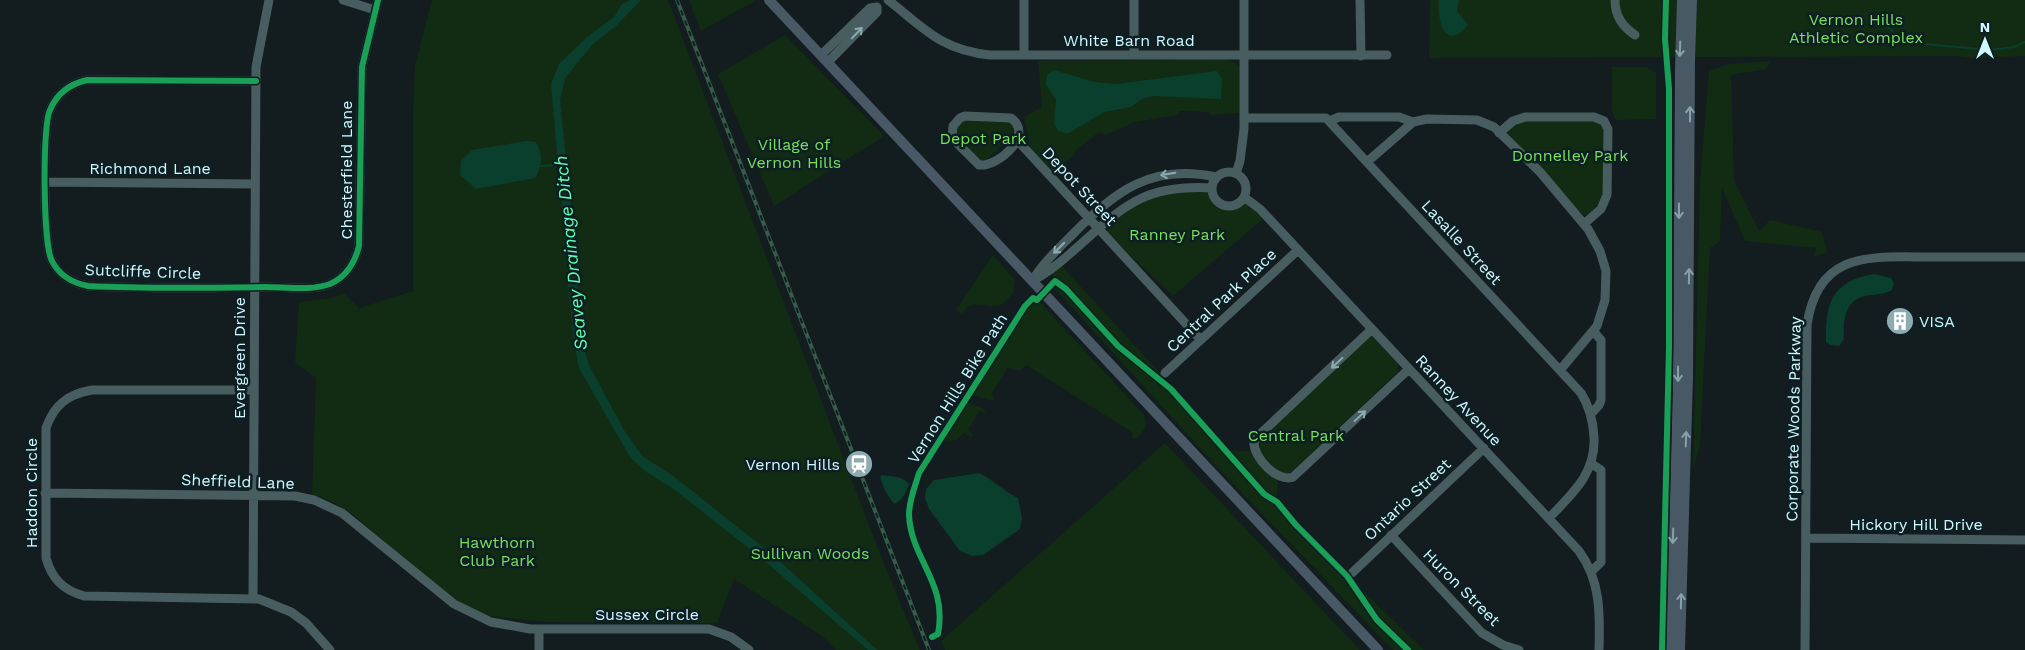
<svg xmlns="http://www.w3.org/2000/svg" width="2025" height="650" font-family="'Work Sans',sans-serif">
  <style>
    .green { fill: #112c13 }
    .water { fill: #0a3e2d }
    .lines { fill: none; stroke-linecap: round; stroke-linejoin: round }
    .stream { stroke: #0a3e2d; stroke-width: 2 }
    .minor { stroke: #485d60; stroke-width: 9 }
    .major { stroke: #485965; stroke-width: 10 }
    .rail-casing { stroke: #385b4a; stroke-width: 4 }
    .rail { stroke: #0e1f24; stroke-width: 2; stroke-dasharray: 5.5; stroke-linecap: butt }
    .cycleway-casing { stroke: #0e1f24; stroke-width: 9 }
    .cycleway { stroke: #1a9f57; stroke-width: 6 }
    .oneway { stroke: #8caab0 }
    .oneway2 { stroke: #85a1aa }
    .labels { text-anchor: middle; stroke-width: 5; stroke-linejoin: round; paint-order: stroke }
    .park-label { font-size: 16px; fill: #79e05c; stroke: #0e1f24 }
    .street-label { font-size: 16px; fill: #d0f8ff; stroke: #0e1f24 }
    .poi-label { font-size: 16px; fill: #d0f8ff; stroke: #0e1f24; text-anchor: start }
    .water-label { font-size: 18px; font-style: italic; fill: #5effad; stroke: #0e1f24 }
  </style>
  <rect width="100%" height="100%" fill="#131c1f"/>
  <path class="green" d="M432,0h236l216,564 36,86h-84l-14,-14 -88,-57 -17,44 -171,-1 -56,-6 -22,-9 -28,-18 -89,-76 -16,-10 -23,-9 4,-116 -21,-15 4,-61 32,-4 13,-5 15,15 54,-17v-179l2,-46z
    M689,0h66v1l-54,30z
    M1430,0h595v56l-52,2 -16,-2 -528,2z
    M785,35l99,101 -110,70 -56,-132z
    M1229,59l10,7v47l-27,2 -5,-3 -27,-1 -2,4 -43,7 -29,13 -8,-2 -22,17 -2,5 -21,18 -23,-25 -6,-31 18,-10 -4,-46z
    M1771,61l-5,8 -35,6 3,105 25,51 11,-11 52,12 5,20 -13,5 2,-9 -71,-7 -23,-53 -2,53 -10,7 -10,197 -7,25 7,-288 9,-111 19,-7z
    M1612,67h34l10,6v46l-40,1 -4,-9z
    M1008,119l6,8 1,7 -30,27 -7,-1 -23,-24 4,-16z
    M1593,120l11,6 -1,73 -15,16 -4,1 -76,-81 -1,-5 15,-9z
    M1206,191l12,14 8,3h7l13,-6 18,16 -91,78 -64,-61 -2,-5 2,-6 8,-8 42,-24z
    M993,255l22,25 -2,14 -12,11c-15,5 -28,-9 -39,9l-6,-4z
    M1061,265l168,183 5,3h15l29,30 -1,17 77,84 70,68h-31l-175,-182 -162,-178c-7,-10 -4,-17 5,-25z
    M1038,300l106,115c4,11 0,17 -9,24l-4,-1 2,-5 -107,-68 -5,5h-6l-7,-3 -17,28 3,3 -1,3 -20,-6 -1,-2 57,-90z
    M1372,336l26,28 1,7 -109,102 -5,1c-13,-5 -26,-19 -28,-33l111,-104z
    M966,402l18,7 2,5 -6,-4 -12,20 5,4 -2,3 -7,-4 -8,7 -16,3z
    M1165,443l195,207h-415l-4,-9z"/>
  <path class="water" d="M630,0h11l-24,25 -25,20 -27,33 -5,22 14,135 7,96 7,32 36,67 18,26 30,19 102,81 103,94h-9l-107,-92 -86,-68 -29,-18 -16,-15 -51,-89 -6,-31 -22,-253 8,-20 28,-27 27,-20 8,-13z
    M1439,0h20l-2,11 11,14c-3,3 -8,9 -12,10 -17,6 -18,-26 -17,-35z
    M1054,70l41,12 21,2 101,-13 5,8 -1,20 -67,-3 -12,3 -11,8 -27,5 -37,22 -9,-3 -4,-8 2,-24 -10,-14 1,-10z
    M526,141l10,1c7,13 7,24 -1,36l-59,11 -16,-14 1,-14 11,-11z
    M1874,274l17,4 3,5 -2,7c-9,5 -17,4 -27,6 -21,5 -22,26 -21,43l-5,7 -9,-1 -4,-3c-1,-39 6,-61 48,-68z
    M979,473c15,7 24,18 39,25l4,20 -2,11 -37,26 -11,1 -12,-5 -31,-42 -4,-11 1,-9 8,-9z
    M882,475c10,2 19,0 27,9 -3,9 -6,16 -15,20l-9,-13 -5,-14z"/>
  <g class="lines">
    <path class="stream" d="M1873,23c12,2 19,3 23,15l17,5 77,7 24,-3 11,-5
      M541,166l17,-1"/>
    <path class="minor" d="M343,0l32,10
      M888,0c37,29 53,50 102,55h397
      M1024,0v55
      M1360,0l1,56
      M1615,0c0,16 7,26 20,35
      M821,55l49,-47 7,-1v5l-49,50
      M1134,55v-55
      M256,81l-169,-1c-17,4 -30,13 -37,30 -8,16 -7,135 2,151 7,14 21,22 36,25 58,3 118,2 177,1 20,0 46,4 65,-3 16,-7 25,-22 29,-38l3,-179 16,-67
      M965,116l46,2c24,17 -13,49 -32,47l-27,-27 1,-12 7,-8z
      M1244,118h82l255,275c9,14 12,27 13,44 2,36 -21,56 -45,81
      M1329,121l10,-4h60l14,5 14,-3 50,1 17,7 46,45 48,57 12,22 6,20 -1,29 -8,26 -36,43
      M1499,133l14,-12 12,-4h69l10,4 4,8 -1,66 -6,14 -17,15
      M1018,141l182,198
      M1367,162l46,-40
      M1212 189a17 17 0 1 1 34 0a17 17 0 1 1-34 0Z
      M1236,173l4,-12 4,-32v-129
      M46,182l208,2
      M1244,197l16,12 319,342c22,30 21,63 20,99
      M1032,281c11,-18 26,-32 40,-46 43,-44 80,-72 144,-58
      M1032,281c16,-8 28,-18 41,-30 49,-43 68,-67 139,-63
      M1372,329l-114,107 -4,6c-1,15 23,41 39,35l116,-108
      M1165,373l133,-123
      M254,390h-162c-24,4 -38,15 -46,38v130c6,21 17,32 38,38l175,3 32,13 15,11 24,27
      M1591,414l8,-9 2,-5v-60l-7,-8
      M45,493l250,3 19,4 28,13 112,91 37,18 39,7h179l22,8 18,13
      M1391,535l91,98 21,12 16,5
      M1806,538l219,2
      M1591,572l10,-10v-92l-9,-6
      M1352,573l132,-125
      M253,598l3,-531 13,-67
      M539,650v-21
      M1805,650l2,-325c11,-75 64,-68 123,-68 31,0 63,0 95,0"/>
    <path class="major" d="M769,0l609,650
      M1671,650l7,-264 2,-315 2,-71
      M1680,650l8,-273 2,-318 2,-59"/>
    <defs>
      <path id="rail" d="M677,0l252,650"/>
    </defs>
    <use href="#rail" class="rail-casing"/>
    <use href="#rail" class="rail"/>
    <defs>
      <path id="cycleway" d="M256,81l-169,-1c-17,4 -30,13 -37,30 -8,16 -7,135 2,151 7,14 21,22 36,25 58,3 118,2 177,1 20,0 46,4 65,-3 16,-7 25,-22 29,-38l3,-179 16,-67
        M932,637l6,-3c10,-52 -27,-74 -29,-119 0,-15 6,-28 10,-42l106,-167 8,-8 4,2 18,-19 11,8 52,57 53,43 93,105 13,8 19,23 51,51 30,44 31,30
        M1662,650l7,-303v-258l-4,-50 1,-39"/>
    </defs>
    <use href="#cycleway" class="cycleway-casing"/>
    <use href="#cycleway" class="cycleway"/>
  </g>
  <defs><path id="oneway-shaft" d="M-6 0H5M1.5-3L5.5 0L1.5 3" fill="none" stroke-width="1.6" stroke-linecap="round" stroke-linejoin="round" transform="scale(1.25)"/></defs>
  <g class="oneway">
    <use href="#oneway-shaft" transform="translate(857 33) rotate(-46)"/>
    <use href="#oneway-shaft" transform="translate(1168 174) rotate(170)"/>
    <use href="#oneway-shaft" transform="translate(1059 248) rotate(135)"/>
    <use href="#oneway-shaft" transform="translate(1337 363) rotate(137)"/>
    <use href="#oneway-shaft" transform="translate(1360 416) rotate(-43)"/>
  </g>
  <g class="oneway2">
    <use href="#oneway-shaft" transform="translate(1680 49) rotate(92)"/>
    <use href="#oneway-shaft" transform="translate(1690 114) rotate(-90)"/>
    <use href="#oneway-shaft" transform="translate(1679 211) rotate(90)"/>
    <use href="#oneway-shaft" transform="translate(1689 276) rotate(-89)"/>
    <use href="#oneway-shaft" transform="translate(1678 374) rotate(90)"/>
    <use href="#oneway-shaft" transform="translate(1686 439) rotate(-88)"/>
    <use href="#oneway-shaft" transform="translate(1673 536) rotate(92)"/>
    <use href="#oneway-shaft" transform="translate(1681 601) rotate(-89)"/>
  </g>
  <defs>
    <symbol id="building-disc" viewBox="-11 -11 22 22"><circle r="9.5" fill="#8eabb1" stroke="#0e1f24"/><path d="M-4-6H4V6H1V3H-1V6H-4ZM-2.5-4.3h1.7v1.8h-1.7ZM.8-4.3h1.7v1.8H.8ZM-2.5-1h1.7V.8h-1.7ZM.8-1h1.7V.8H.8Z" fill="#fff"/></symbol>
    <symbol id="station-disc" viewBox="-11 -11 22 22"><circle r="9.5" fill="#8eabb1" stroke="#0e1f24"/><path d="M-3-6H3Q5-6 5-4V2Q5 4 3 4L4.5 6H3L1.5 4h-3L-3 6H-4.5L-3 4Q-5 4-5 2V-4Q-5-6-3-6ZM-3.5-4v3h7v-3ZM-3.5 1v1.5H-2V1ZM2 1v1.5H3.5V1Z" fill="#fff"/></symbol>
  </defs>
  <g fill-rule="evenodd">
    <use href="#building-disc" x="1884" y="305" width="32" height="32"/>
    <use href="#station-disc" x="843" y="448" width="32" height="32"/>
  </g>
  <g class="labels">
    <g class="park-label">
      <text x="1856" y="25">Vernon Hills<tspan x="1856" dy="18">Athletic Complex</tspan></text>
      <text x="983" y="144">Depot Park</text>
      <text x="794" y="150">Village of<tspan x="794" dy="18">Vernon Hills</tspan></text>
      <text x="1570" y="161">Donnelley Park</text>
      <text x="1177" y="240">Ranney Park</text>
      <text x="1296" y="441">Central Park</text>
      <text x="497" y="548">Hawthorn<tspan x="497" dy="18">Club Park</tspan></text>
      <text x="810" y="559">Sullivan Woods</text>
    </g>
    <g class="street-label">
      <text x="1129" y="46">White Barn Road</text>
      <text x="150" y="174">Richmond Lane</text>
      <text transform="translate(346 170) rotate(-90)" y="6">Chesterfield Lane</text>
      <text transform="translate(1080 186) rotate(47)" y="6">Depot Street</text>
      <text transform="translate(1462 242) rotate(47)" y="6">Lasalle Street</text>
      <text transform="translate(143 271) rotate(2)" y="6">Sutcliffe Circle</text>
      <text transform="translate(1221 300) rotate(-43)" y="6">Central Park Place</text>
      <text transform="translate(239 358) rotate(-90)" y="6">Evergreen Drive</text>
      <text transform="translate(957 388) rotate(-58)" y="6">Vernon Hills Bike Path</text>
      <text transform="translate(1459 400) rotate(47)" y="6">Ranney Avenue</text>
      <text transform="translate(1793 419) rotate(-89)" y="6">Corporate Woods Parkway</text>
      <text transform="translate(238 481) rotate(2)" y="6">Sheffield Lane</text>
      <text transform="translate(31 493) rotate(-90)" y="6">Haddon Circle</text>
      <text transform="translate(1407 499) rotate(-43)" y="6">Ontario Street</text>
      <text x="1916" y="530">Hickory Hill Drive</text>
      <text transform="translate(1462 587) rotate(45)" y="6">Huron Street</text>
      <text x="647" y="620">Sussex Circle</text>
    </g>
    <g class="poi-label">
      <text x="1919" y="327">VISA</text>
      <text x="840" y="470" text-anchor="end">Vernon Hills</text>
    </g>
    <g class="water-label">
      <text transform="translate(571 253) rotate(-96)" y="6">Seavey Drainage Ditch</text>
    </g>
  </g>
  <g transform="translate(1985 40)" stroke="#0e1f24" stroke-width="4" paint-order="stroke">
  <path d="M0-4L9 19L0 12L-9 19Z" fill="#d0f8ff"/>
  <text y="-8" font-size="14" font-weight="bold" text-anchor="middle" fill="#d0f8ff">N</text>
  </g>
</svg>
